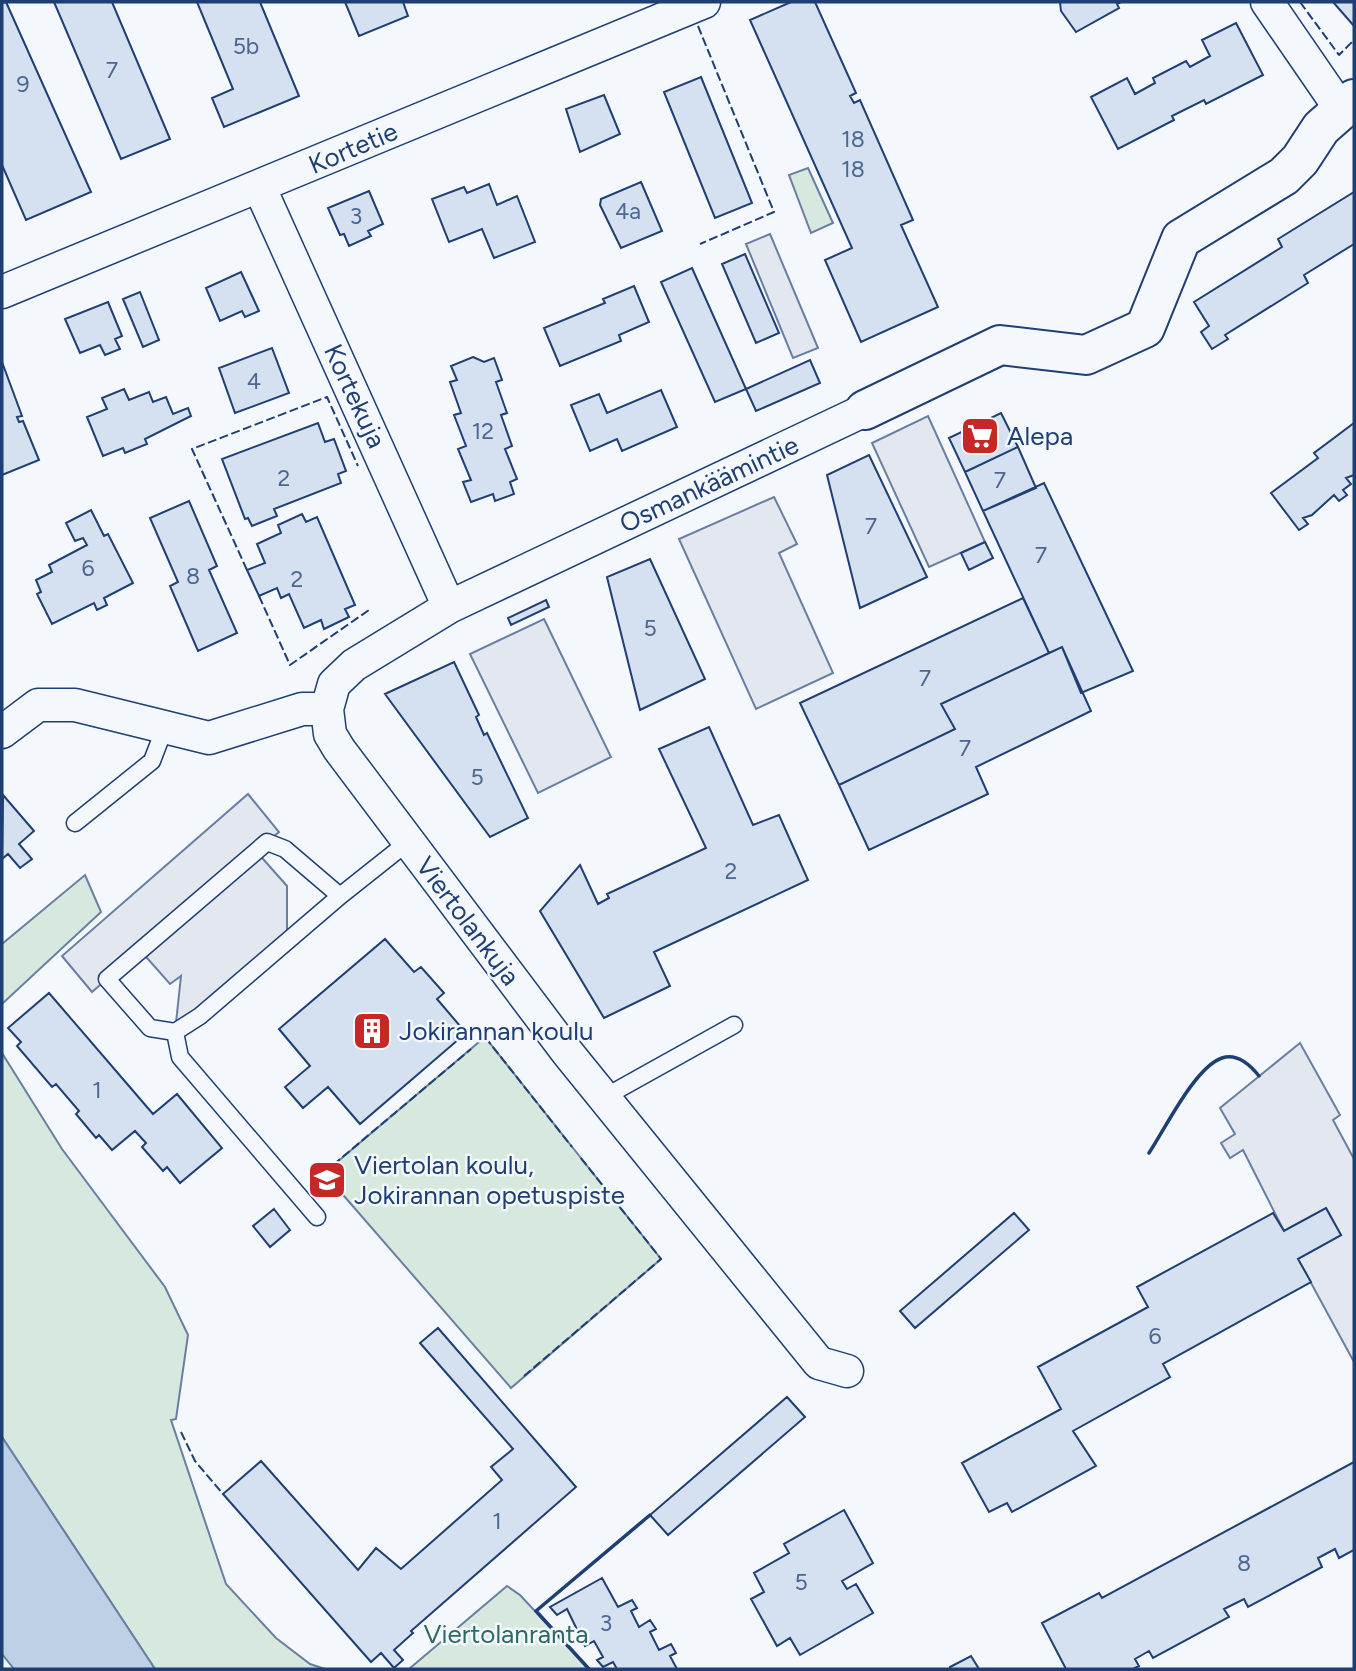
<svg xmlns="http://www.w3.org/2000/svg" width="1356" height="1671" font-family="Figtree,sans-serif">
  <style>
    .green { fill: #d7e8df; stroke: #687fa3; stroke-width: 2 }
    .parking { fill: #e3e8f0; stroke: #687fa3; stroke-width: 2 }
    .water { fill: #bed0e5; stroke: #687fa3; stroke-width: 2 }
    .building { fill: #d5e0f0; stroke: #1d3f73; stroke-width: 2 }
    .lines { fill: none; stroke-linecap: round; stroke-linejoin: round }
    .service-casing { stroke: #1d3f73; stroke-width: 19 }
    .minor-casing { stroke: #1d3f73; stroke-width: 35 }
    .tertiary-casing { stroke: #1d3f73; stroke-width: 42 }
    .service { stroke: #f4f7fb; stroke-width: 16 }
    .minor { stroke: #f4f7fb; stroke-width: 32 }
    .tertiary { stroke: #f4f7fb; stroke-width: 38 }
    .fence { stroke: #1d3f73; stroke-width: 2; stroke-dasharray: 9 3.5; stroke-linecap: butt }
    .wall { stroke: #1d3f73; stroke-width: 3.5 }
    .labels { text-anchor: middle; stroke-width: 5; stroke-linejoin: round; paint-order: stroke }
    .number-label { font-size: 23px; fill: #4b6792 }
    .street-label { font-size: 26px; fill: #1d3f73; stroke: #f4f7fb }
    .poi-label { font-size: 26px; fill: #1d3f73; stroke: #f4f7fb; text-anchor: start }
    .park-label { font-size: 26px; fill: #2c6c60; stroke: #f4f7fb }
  </style>
  <rect width="100%" height="100%" fill="#f4f7fb"/>
  <path class="green" d="M808,168l25,55 -22,10 -22,-58z
    M85,875l16,37 -99,92v-60z
    M485,1037l176,222 -150,129 -187,-215z
    M2,1053l60,96 103,138 23,48 -12,84 -5,1 55,164 50,54 34,26 15,5h-170l-153,-232z
    M507,1586l13,9 69,74h-180z"/>
  <path class="parking" d="M770,234l48,114 -25,10 -47,-114z
    M928,416l57,126 -56,25 -57,-124z
    M774,497l23,47 -18,9 54,120 -77,36 -77,-170z
    M544,619l67,138 -73,36 -68,-139z
    M248,794l31,38 -23,19 31,35v56l-112,90 6,-56 -11,8 -30,-34 -48,42 -30,-36z
    M1300,1043l40,72 -7,5 21,39v203l-56,-103 43,-24 -15,-27 -42,23 -41,-81 -13,8 -9,-15 14,-9 -15,-26z"/>
  <path class="water" d="M2,1437l153,232h-141l-12,-15z"/>
  <path class="building" d="M6,2l85,190 -65,28 -24,-55v-162z
    M54,2h58l58,137 -49,20z
    M197,2h63l39,94 -75,31 -12,-29 21,-9z
    M345,2h58l5,14 -49,20z
    M791,2h24l41,91 -6,3 4,7 6,-3 53,120 -12,5 37,82 -77,35 -36,-82 27,-12 -102,-228z
    M1060,2h61l-4,2 2,4 -43,24 -15,-21z
    M1333,2h21v24z
    M1236,23l27,52 -57,29 -2,-4 -32,16 2,4 -56,29 -27,-52 36,-19 8,16 20,-11 -2,-5 33,-17 4,6 20,-11 -8,-16z
    M701,77l51,126 -37,15 -51,-126z
    M604,95l16,39 -40,18 -14,-43z
    M641,182l21,49 -41,17 -21,-43 1,-6z
    M489,184l8,21 20,-9 18,46 -41,16 -12,-29 -33,13 -17,-43 32,-12 3,6z
    M369,191l14,33 -15,7 3,5 -22,10 -5,-12 -4,1 -12,-27z
    M1354,192v52l-50,31 4,8 -83,52 3,4 -16,10 -11,-17 8,-6 -15,-24 88,-55 -4,-8z
    M745,254l34,79 -23,10 -34,-79z
    M692,268l54,121 -31,13 -54,-120z
    M241,272l18,39 -14,6 -3,-6 -22,10 -14,-33z
    M634,286l15,36 -30,13 2,6 -61,25 -16,-38 61,-25 -2,-4z
    M140,292l19,48 -16,7 -20,-48z
    M108,302l14,34 -7,3 5,10 -15,6 -5,-10 -20,8 -15,-34z
    M272,348l17,45 -54,20 -16,-45z
    M473,357l11,5 10,-4 8,22 -6,2 11,31 -6,2 11,31 -7,3 12,30 -7,3 4,12 -19,7 -2,-7 -22,8 -8,-20 8,-2 -13,-31 8,-3 -12,-31 7,-2 -11,-31 7,-2 -6,-14z
    M810,360l10,23 -64,28 -10,-22z
    M2,362l20,54 -5,1 2,5 4,-1 16,39 -37,15z
    M124,389l5,11 20,-8 4,10 13,-5 7,17 15,-6 3,8 -46,23 2,5 -22,9 -2,-5 -20,8 -16,-39 20,-8 -5,-11z
    M661,390l16,37 -55,24 -5,-12 -27,12 -19,-46 28,-11 8,19z
    M1001,413l17,34 -53,25 -16,-34z
    M318,423l7,19 9,-3 12,32 -8,3 3,9 -67,26 3,7 -25,10 -4,-8 -3,1 -23,-60z
    M1354,423v52l-8,3 5,6 -8,6 4,5 -8,6 -5,-6 -22,20 -9,3 5,6 -9,6 -28,-37 47,-35 -4,-5z
    M1018,447l18,41 -53,23 -18,-39z
    M869,455l58,122 -67,31 -33,-133z
    M1044,483l89,188 -52,22 -19,-46 -13,6 -66,-142z
    M189,501l28,65 -8,4 28,63 -39,18 -28,-65 8,-4 -28,-64z
    M91,510l13,26 4,-2 25,49 -29,15 3,7 -10,5 -3,-7 -42,21 -15,-30 4,-2 -5,-12 16,-8 -3,-7 38,-20 -4,-7 -8,3 -9,-18z
    M302,514l4,8 11,-5 38,88 -10,4 4,8 -25,12 -3,-9 -17,8 -15,-34 -8,4 -4,-10 -18,8 -12,-26 18,-7 -8,-19 24,-11 -3,-8z
    M985,542l8,16 -24,12 -8,-17z
    M650,559l55,120 -65,31 -33,-133z
    M1023,598l26,55 -108,51 14,25 -116,56 -39,-82z
    M546,600l3,7 -38,18 -3,-7z
    M1062,647l29,64 -115,56 12,27 -119,56 -30,-65 116,-56 -14,-25z
    M454,662l25,53 -3,2 8,18 3,-2 41,85 -38,19 -105,-143z
    M709,727l44,98 26,-10 29,65 -154,72 16,34 -66,32 -64,-107 40,-46 18,39 11,-6 -2,-4 99,-46 -47,-99z
    M3,795l31,36 -15,13 13,15 -12,9 -12,-14 -6,5z
    M385,939l29,33 7,-5 23,26 -7,6 29,34 -106,91 -32,-37 -25,21 -18,-21 25,-21 -31,-37z
    M49,993l104,121 24,-20 45,54 -42,35 -13,-16 -4,4 -21,-24 4,-4 -11,-12 -23,19 -13,-15 -3,3 -20,-24 3,-3 -23,-27 -4,3 -35,-41 4,-4 -13,-14z
    M1326,1208l15,27 -43,24 13,23 -148,82 7,13 -97,54 23,35 -84,46 -5,-9 -18,9 -27,-49 99,-54 -23,-42 110,-60 -11,-20 136,-74 11,18z
    M274,1209l16,21 -20,17 -17,-21z
    M1014,1213l15,17 -114,98 -15,-17z
    M438,1328l138,159 -165,144 2,2 -19,17 9,10 -9,8 -13,-15 -10,9 -148,-168 38,-33 97,109 18,-22 25,21 101,-89 -11,-13 22,-18 -93,-106z
    M787,1397l18,20 -137,118 -18,-20z
    M1354,1462v88l-15,8 -4,-9 -17,9 4,9 -74,40 -4,-8 -20,10 5,8 -76,41 -4,-7 -14,8 4,7 -6,3h-67l-24,-46 57,-30 3,5z
    M844,1510l29,53 -31,18 5,8 9,-5 17,29 -73,42 -10,-17 -13,8 -26,-47 13,-7 -10,-19 35,-20 -5,-9z
    M602,1578l16,29 14,-7 5,8 -6,3 8,16 11,-7 6,9 -6,3 9,18 12,-6 5,9 -6,3 7,13h-60l-4,-7 -10,5 -6,-7 6,-3 -9,-16 -9,5 -18,-37 -10,6 -7,-8z
    M971,1656l8,13h-28l-1,-2z"/>
  <g class="lines">
    <defs>
      <path id="service" d="M75,823l77,-62 13,-34
        M340,896l-140,120 -25,16 -25,-4 -43,-49 160,-137 18,7 55,47 68,-54
        M175,1032l5,25 137,160
        M603,1098l131,-73"/>
      <path id="minor" d="M1267,2l75,109
        M259,186l190,421
        M2,292l702,-290
        M2,732l36,-27h37l134,33 93,-29h25
        M847,1371l-28,-8 -252,-311 -228,-303 -9,-15 -3,-25 7,-25 20,-19 95,-58 416,-197"/>
      <path id="tertiary" d="M865,410l135,-65 86,10 59,-27 36,-89 103,-63 16,-16 21,-32 33,-29"/>
    </defs>
    <use href="#service" class="service-casing"/>
    <use href="#minor" class="minor-casing"/>
    <use href="#tertiary" class="tertiary-casing"/>
    <use href="#service" class="service"/>
    <use href="#minor" class="minor"/>
    <use href="#tertiary" class="tertiary"/>
    <path class="fence" d="M1300,2l39,53 15,-15
      M698,26l76,186 -74,32
      M247,570l-55,-121 135,-52 31,69
      M259,596l31,69 79,-55
      M485,1037l87,110
      M333,1165l138,-116
      M524,1376l137,-117 -81,-102
      M181,1432l14,29 28,33"/>
    <path class="wall" d="M1149,1153c16,-24 46,-86 73,-95 15,-5 29,8 37,18
      M589,1669l-53,-58 114,-96"/>
  </g>
  <defs>
    <symbol id="supermarket-square" viewBox="-11 -11 22 22"><rect x="-9" y="-9" width="18" height="18" rx="4" fill="#c62828" stroke="#f4f7fb"/><path d="M-6-5.5h2.5l.6 2H6L4.5 2H-2.5L-4.4-4H-6ZM-1.5 3.2a1.3 1.3 0 1 0 .1 0ZM3 3.2a1.3 1.3 0 1 0 .1 0Z" fill="#fff"/></symbol>
    <symbol id="building-square" viewBox="-11 -11 22 22"><rect x="-9" y="-9" width="18" height="18" rx="4" fill="#c62828" stroke="#f4f7fb"/><path d="M-4-6H4V6H1V3H-1V6H-4ZM-2.5-4.3h1.7v1.8h-1.7ZM.8-4.3h1.7v1.8H.8ZM-2.5-1h1.7V.8h-1.7ZM.8-1h1.7V.8H.8Z" fill="#fff"/></symbol>
    <symbol id="school-square" viewBox="-11 -11 22 22"><rect x="-9" y="-9" width="18" height="18" rx="4" fill="#c62828" stroke="#f4f7fb"/><path d="M0-5L7-2L0 1L-7-2ZM-4 1L0 2.5L4 1V4Q0 6-4 4Z" fill="#fff"/></symbol>
  </defs>
  <g fill-rule="evenodd">
    <use href="#supermarket-square" x="958" y="414" width="44" height="44"/>
    <use href="#building-square" x="350" y="1009" width="44" height="44"/>
    <use href="#school-square" x="305" y="1158" width="44" height="44"/>
  </g>
  <g class="labels">
    <g class="number-label">
      <text x="246" y="54">5b</text>
      <text x="112" y="78">7</text>
      <text x="23" y="92">9</text>
      <text x="853" y="147">18</text>
      <text x="853" y="177">18</text>
      <text x="628" y="219">4a</text>
      <text x="356" y="224">3</text>
      <text x="254" y="389">4</text>
      <text x="483" y="439">12</text>
      <text x="284" y="486">2</text>
      <text x="1000" y="488">7</text>
      <text x="871" y="534">7</text>
      <text x="1041" y="563">7</text>
      <text x="88" y="576">6</text>
      <text x="193" y="584">8</text>
      <text x="297" y="587">2</text>
      <text x="650" y="636">5</text>
      <text x="925" y="686">7</text>
      <text x="965" y="756">7</text>
      <text x="477" y="785">5</text>
      <text x="731" y="879">2</text>
      <text x="97" y="1098">1</text>
      <text x="1155" y="1344">6</text>
      <text x="497" y="1529">1</text>
      <text x="1244" y="1571">8</text>
      <text x="801" y="1590">5</text>
      <text x="606" y="1631">3</text>
    </g>
    <g class="street-label">
      <text transform="translate(353 148) rotate(-23)" y="9">Kortetie</text>
      <text transform="translate(355 396) rotate(65)" y="9">Kortekuja</text>
      <text transform="translate(709 484) rotate(-25)" y="9">Osmankäämintie</text>
      <text transform="translate(468 921) rotate(53)" y="9">Viertolankuja</text>
    </g>
    <g class="poi-label">
      <text x="1007" y="445">Alepa</text>
      <text x="399" y="1040">Jokirannan koulu</text>
      <text x="354" y="1174">Viertolan koulu,<tspan x="354" dy="30">Jokirannan opetuspiste</tspan></text>
    </g>
    <g class="park-label">
      <text x="506" y="1643">Viertolanranta</text>
    </g>
  </g>
  <rect width="1356" height="1671" fill="none" stroke="#1d3f73" stroke-width="7"/>
</svg>
